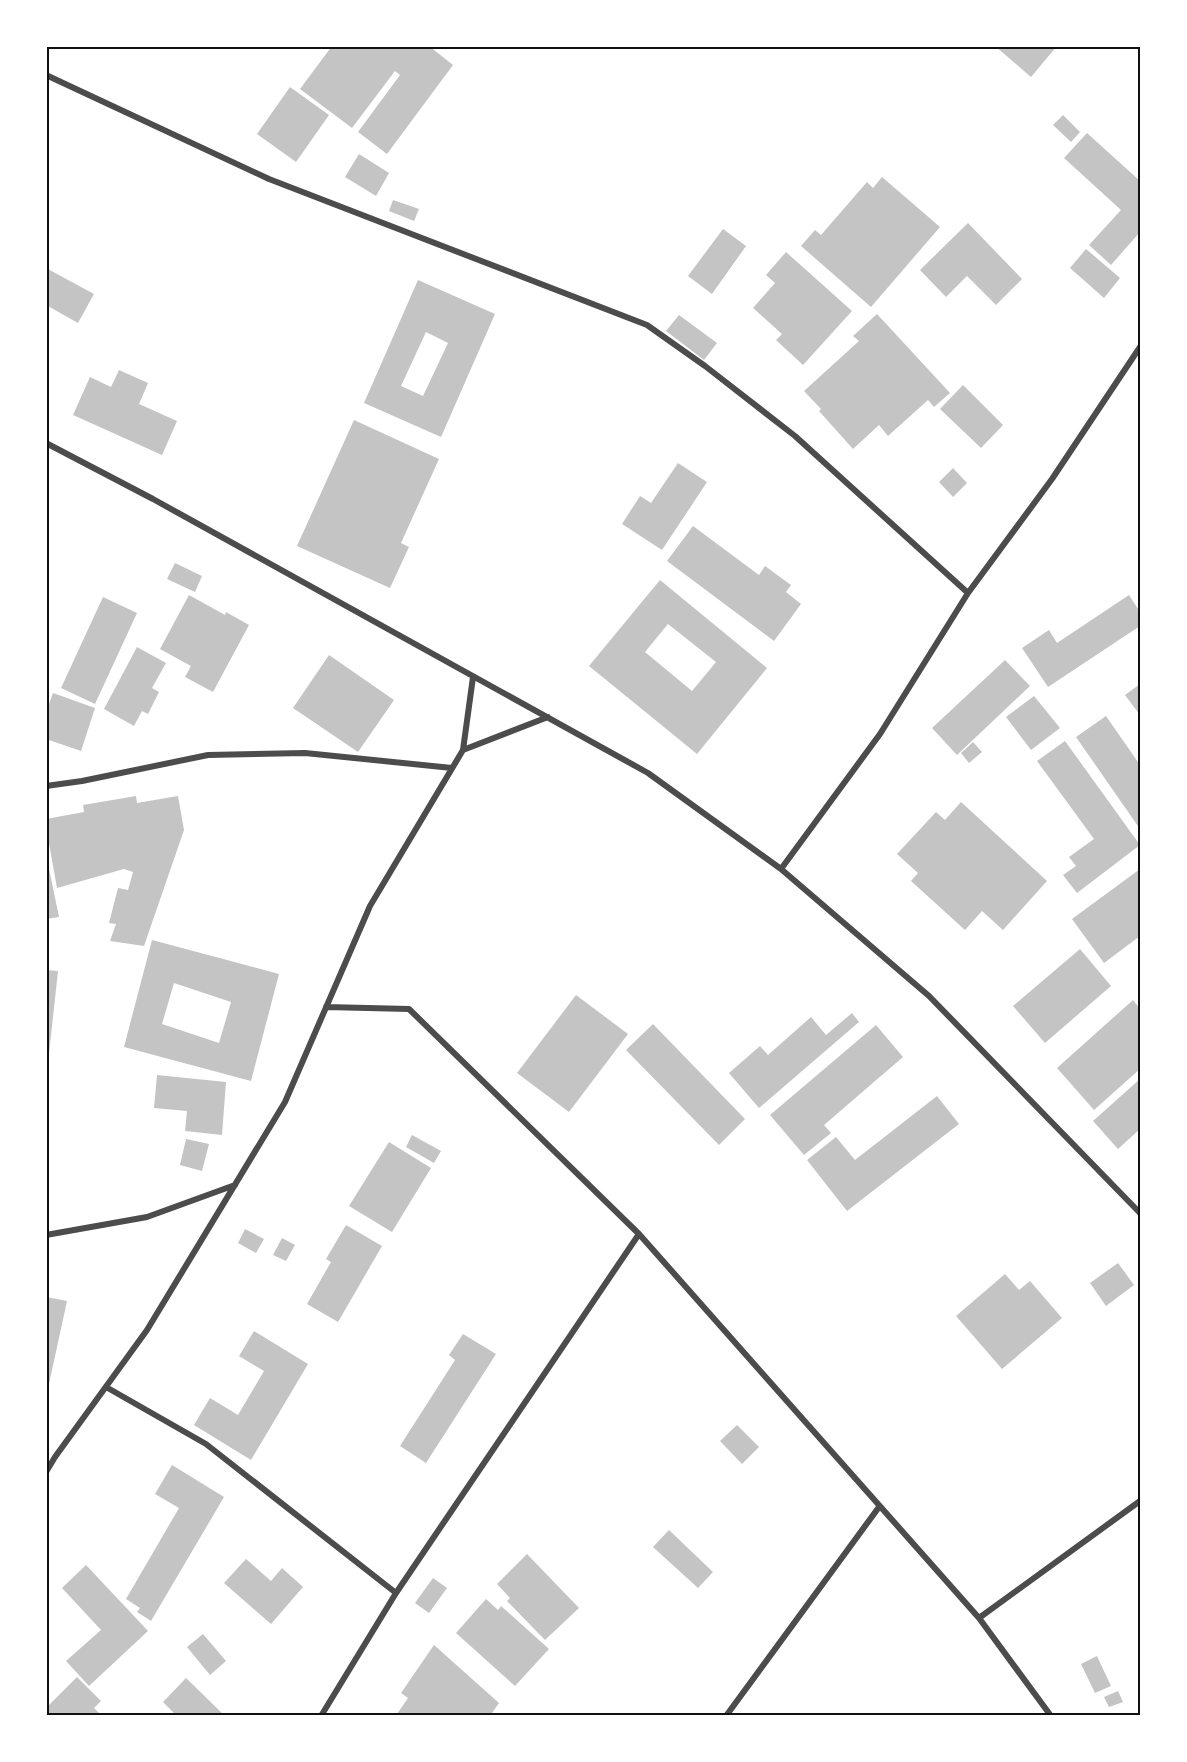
<svg xmlns="http://www.w3.org/2000/svg" width="1187" height="1762" font-family="'Space Grotesk',sans-serif">
  <style>
    .building { fill: #c4c4c4; fill-rule: evenodd }
    .lines { fill: none; stroke-linecap: round; stroke-linejoin: round }
    .minor { stroke: #4c4c4c; stroke-width: 6 }
    .neatline { fill: none; stroke: #111; stroke-width: 2 }
  </style>
  <rect width="100%" height="100%" fill="#fff"/>
  <path class="building" d="M332,46h97l24,19 -66,89 -29,-22 42,-57 -5,-4 -43,57 -52,-39z
    M995,46h62l-26,31z
    M290,87l39,28 -33,47 -39,-28z
    M1063,115l17,17 -9,10 -18,-17z
    M1087,133l53,48v51l-29,33 -22,-20 32,-35 -57,-52z
    M359,154l30,19 -13,23 -31,-19z
    M882,177l58,50 -69,80 -70,-61 14,-16 6,5 46,-53 6,6z
    M393,200l26,9 -5,12 -25,-10z
    M968,223l54,56 -26,26 -29,-29 -21,21 -26,-27z
    M723,229l23,17 -34,48 -24,-18z
    M1086,249l34,29 -16,20 -34,-30z
    M786,252l66,59 -49,54 -27,-25 6,-6 -29,-26 22,-25 -9,-8z
    M46,268l48,26 -16,29 -32,-18z
    M418,280l77,34 -54,123 -77,-34zM426,332l22,11 -25,53 -22,-10z
    M877,314l73,79 -16,14 -6,-7 -40,36 -9,-11 -26,24 -34,-38 2,-2 -17,-18 55,-50 -6,-5z
    M679,315l38,28 -13,17 -38,-29z
    M119,370l29,13 -9,21 38,17 -15,34 -89,-40 17,-38 21,10z
    M963,385l40,40 -22,23 -41,-39z
    M354,420l85,39 -38,84 8,4 -19,41 -93,-42z
    M678,463l29,19 -45,68 -40,-26 18,-28 11,7z
    M953,468l14,15 -14,14 -14,-15z
    M693,526l66,49 6,-9 26,19 -5,7 15,12 -27,37 -107,-80z
    M175,563l27,13 -7,16 -28,-13z
    M660,580l107,88 -70,86 -108,-88zM668,624l48,38 -24,29 -47,-39z
    M189,595l36,20 1,-3 23,13 -36,67 -28,-15 6,-11 -31,-17z
    M1129,595l11,17v14l-92,61 -26,-39 27,-18 8,13z
    M103,597l34,16 -42,91 -34,-16z
    M137,647l29,16 -14,25 7,4 -11,22 -6,-3 -8,15 -30,-17z
    M329,655l65,45 -36,52 -65,-44z
    M1005,660l25,26 -73,69 -25,-27z
    M1140,684v31l-15,-20z
    M53,693l42,15 -14,43 -35,-12v-27z
    M1034,696l26,32 -29,22 -25,-33z
    M1106,716l34,49v64l-64,-92z
    M1065,741l75,104 -63,48 -14,-18 13,-9 -7,-9 25,-18 -57,-78z
    M973,742l9,10 -13,11 -8,-10z
    M136,796l1,7 41,-7 6,34 -40,116 -34,-5 6,-17 -7,-1 9,-35 10,2 5,-18 -9,-3 -67,19 -11,-61v-8l38,-7 -1,-7z
    M961,802l86,79 -44,49 -21,-19 -17,19 -54,-49 7,-8 -21,-19 39,-42 9,8z
    M46,854l13,63 -13,2z
    M1140,869v67l-36,27 -32,-44z
    M152,940l127,34 -28,107 -127,-34zM174,983l57,19 -12,41 -57,-19z
    M1080,949l31,37 -66,57 -32,-37z
    M46,970l12,1 -10,92h-2z
    M576,995l52,39 -59,78 -52,-39z
    M1133,1000l7,9v60l-46,41 -37,-42z
    M852,1013l7,9 -100,86 -30,-35 31,-27 8,9 43,-38 15,18z
    M653,1024l92,95 -26,26 -93,-95z
    M876,1025l27,32 -79,68 7,8 -27,22 -34,-40z
    M157,1075l69,7 -4,53 -37,-4 2,-20 -33,-3z
    M1140,1079v50l-22,20 -25,-28z
    M937,1096l22,28 -112,87 -40,-51 29,-23 19,23z
    M412,1135l29,16 -7,12 -28,-16z
    M186,1139l23,5 -7,27 -22,-6z
    M389,1142l42,26 -39,64 -43,-26z
    M346,1225l36,21 -44,76 -31,-18 24,-42 -5,-3z
    M245,1229l19,10 -8,14 -18,-10z
    M282,1238l13,7 -9,16 -13,-6z
    M1118,1263l16,22 -28,21 -16,-23z
    M1005,1274l14,16 11,-9 32,37 -60,51 -46,-53z
    M46,1297l21,4 -20,92h-1z
    M254,1331l54,33 -57,96 -57,-35 16,-27 28,17 26,-44 -25,-15z
    M463,1334l33,20 -70,109 -26,-17 55,-86 -6,-5z
    M737,1425l22,22 -17,17 -22,-23z
    M172,1465l52,32 -73,124 -14,-9 3,-4 -14,-9 53,-91 -24,-14z
    M669,1530l44,42 -15,16 -45,-41z
    M527,1554l52,54 -34,32 -38,-39 3,-3 -13,-14z
    M246,1559l25,22 11,-13 21,19 -32,37 -47,-41z
    M86,1565l62,66 -59,55 -23,-25 35,-31 -39,-42z
    M433,1578l14,10 -18,25 -14,-10z
    M486,1599l12,11 3,-4 48,43 -34,37 -59,-53z
    M203,1634l23,27 -16,14 -23,-28z
    M434,1645l65,58 -9,13h-92l-1,-2 11,-16 -7,-5z
    M1097,1656l14,30 -16,7 -14,-29z
    M77,1677l24,24 -7,7 5,5 -2,3h-46l-5,-5v-3z
    M186,1678l39,38h-48l-14,-14z
    M1118,1691l5,11 -14,5 -5,-10z"/>
  <g class="lines">
    <path class="minor" d="M46,75l223,104 378,146 58,41 90,70 173,157
      M46,443l107,56 495,274 133,96 148,127 211,217
      M463,750l85,-33
      M46,786l36,-5 126,-26 97,-2 147,15
      M781,869l99,-135 88,-141 84,-114 88,-132
      M326,1007l83,2 230,225 340,384 72,98
      M46,1235l101,-18 88,-32
      M106,1387l100,57 190,149
      M46,1472l9,-15 92,-127 138,-228 85,-196 93,-156 10,-73
      M979,1618l161,-117
      M321,1716l75,-123 243,-359
      M726,1716l153,-209"/>
  </g>
  <rect width="1187" height="1762" fill="none" stroke="#ffffff" stroke-width="96"/>
  <rect x="48" y="48" width="1091" height="1666" class="neatline"/>
</svg>
